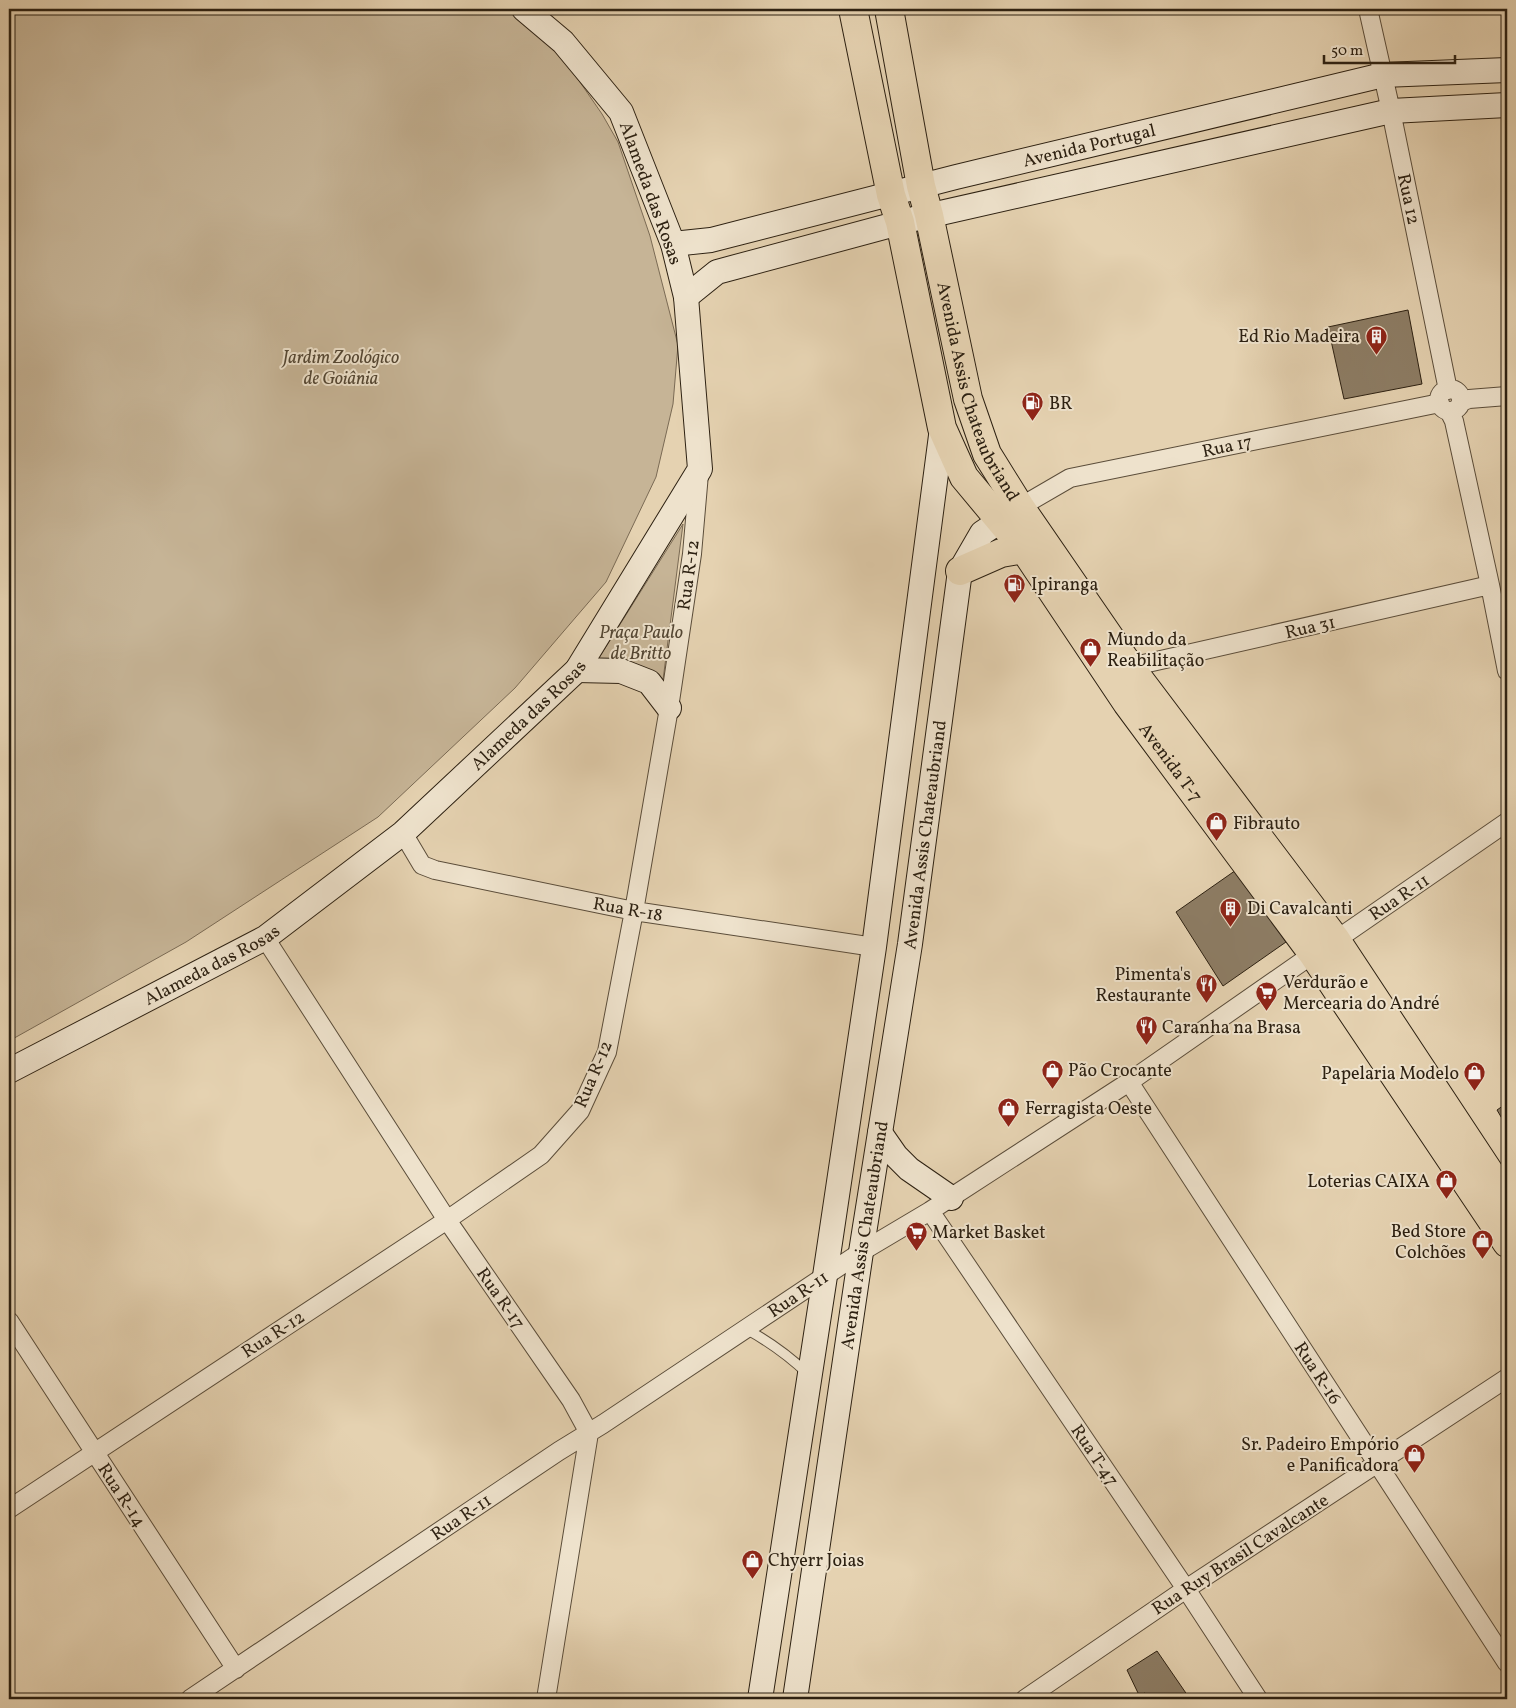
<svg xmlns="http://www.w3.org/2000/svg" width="1516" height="1708" font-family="Vollkorn,serif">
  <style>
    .green { fill: #c6b496; stroke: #7a6a54 }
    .building { fill: #8d7d65; stroke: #2d2112 }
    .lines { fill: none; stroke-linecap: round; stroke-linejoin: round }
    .service-casing { stroke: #5b4d3a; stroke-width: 11 }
    .minor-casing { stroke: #5b4d3a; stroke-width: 20 }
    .secondary-casing { stroke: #2d2112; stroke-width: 26 }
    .primary-casing { stroke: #2d2112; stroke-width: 30 }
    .service { stroke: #eee2cc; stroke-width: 9 }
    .minor { stroke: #eee2cc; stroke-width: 18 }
    .secondary { stroke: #eee2cc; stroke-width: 24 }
    .primary { stroke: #e5d2b1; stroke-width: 28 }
    .labels { text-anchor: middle; stroke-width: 4; stroke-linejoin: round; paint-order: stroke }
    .street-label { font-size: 18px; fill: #2d2112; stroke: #eee2cc }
    .poi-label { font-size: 18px; fill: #2d2112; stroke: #eee2cc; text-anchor: start }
    .park-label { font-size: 18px; font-style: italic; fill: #534633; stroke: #eee2cc }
  </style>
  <rect width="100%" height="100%" fill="#e5d2b1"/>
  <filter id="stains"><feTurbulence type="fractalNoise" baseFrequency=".004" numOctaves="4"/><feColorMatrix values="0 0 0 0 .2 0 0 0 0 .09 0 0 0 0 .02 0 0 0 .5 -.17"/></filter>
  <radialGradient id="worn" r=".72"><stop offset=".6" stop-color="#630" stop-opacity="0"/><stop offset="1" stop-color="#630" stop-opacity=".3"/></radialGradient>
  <path class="green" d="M9,9h501l13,7 41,43 38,55 16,28 32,94 28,109 -5,59 -17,73 -50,105 -91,106 -137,129 -192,125 -177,99z
    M683,524l-20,156 -32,-12 -34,-7z"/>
  <path class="building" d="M1408,310l14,74 -78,15 -16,-72z
    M1239,868l47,74 -63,44 -47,-74z
    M1507,1103v24l-10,-17z
    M1157,1651l33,48h-40l-5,-6 -6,2 -12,-25z"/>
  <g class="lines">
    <defs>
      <path id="service" d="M746,1329c24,13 42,26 62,45"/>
      <path id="minor" d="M1368,9l23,102 57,279
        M1439 400a11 11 0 1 1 22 0a11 11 0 1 1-22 0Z
        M1461,402l8,-3 38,-3
        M1449,411l5,10 36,164 17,86
        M1020,507l50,-29 370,-75
        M1130,667l360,-82
        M403,833l19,32 13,5 199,41 240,36
        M265,938l182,282 124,180 18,33 -43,266
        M1129,1082l378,581
        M930,1211l256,378 72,110
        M9,1321l227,348
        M9,1509l438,-289 94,-65 39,-44 27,-59 27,-141 35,-203 23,-154 7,-80
        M190,1699l369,-248 44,-27 258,-172 69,-41 199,-129 184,-128 23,-14 171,-118
        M1025,1699l161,-110 321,-211"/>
      <g id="secondary">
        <path id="s1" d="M673,244l38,-4 245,-63 427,-102 124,-5"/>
        <path d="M686,297l31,-25 197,-53 477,-108 116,-6"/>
        <path d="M577,670l44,1 28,11 20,26"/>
        <path id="s2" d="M9,1071l256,-133 138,-105 174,-163 123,-201 -14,-172 -13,-53 -52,-132 -58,-70 -39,-33"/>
        <path d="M880,1133l16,23 13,13 42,29"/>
        <path d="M760,1699l65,-423 49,-329 68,-519"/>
        <path id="s3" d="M795,1699l66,-447 49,-308 50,-373 22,-38 33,-22"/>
      </g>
      <g id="primary">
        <path id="s4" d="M853,9l38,186 9,27 42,206 22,49 60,72 103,154 186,251 194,289"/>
        <path id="s5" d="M889,9l32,177 8,29 39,184 19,55 33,53 110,160 206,273 171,259"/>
        <path d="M960,571l41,-18 23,-4"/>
      </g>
    </defs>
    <use href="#service" class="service-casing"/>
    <use href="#minor" class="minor-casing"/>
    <use href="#secondary" class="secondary-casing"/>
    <use href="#primary" class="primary-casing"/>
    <use href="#service" class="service"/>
    <use href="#minor" class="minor"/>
    <use href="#secondary" class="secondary"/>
    <use href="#primary" class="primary"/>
  </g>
  <defs>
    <symbol id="building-pin" viewBox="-11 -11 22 30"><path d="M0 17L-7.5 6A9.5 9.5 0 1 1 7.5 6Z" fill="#8f2418" stroke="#eee2cc"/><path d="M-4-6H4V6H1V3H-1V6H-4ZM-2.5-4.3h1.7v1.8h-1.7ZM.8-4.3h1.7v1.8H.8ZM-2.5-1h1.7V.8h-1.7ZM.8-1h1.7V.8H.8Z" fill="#fff"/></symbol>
    <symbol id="fuel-pin" viewBox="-11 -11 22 30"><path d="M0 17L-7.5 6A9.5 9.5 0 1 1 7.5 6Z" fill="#8f2418" stroke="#eee2cc"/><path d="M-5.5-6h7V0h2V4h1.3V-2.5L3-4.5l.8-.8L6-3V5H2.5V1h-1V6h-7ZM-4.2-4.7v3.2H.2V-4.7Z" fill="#fff"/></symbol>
    <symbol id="shop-pin" viewBox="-11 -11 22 30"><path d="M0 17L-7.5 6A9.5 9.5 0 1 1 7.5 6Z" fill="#8f2418" stroke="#eee2cc"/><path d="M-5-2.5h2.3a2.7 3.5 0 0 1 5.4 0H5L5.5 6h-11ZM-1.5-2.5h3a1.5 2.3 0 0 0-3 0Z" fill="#fff"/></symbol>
    <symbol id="restaurant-pin" viewBox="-11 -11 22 30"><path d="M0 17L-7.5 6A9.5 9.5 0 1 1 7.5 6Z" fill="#8f2418" stroke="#eee2cc"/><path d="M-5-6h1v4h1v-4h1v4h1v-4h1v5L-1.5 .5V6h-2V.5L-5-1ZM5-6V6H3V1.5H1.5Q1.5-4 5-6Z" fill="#fff"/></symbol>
    <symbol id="supermarket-pin" viewBox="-11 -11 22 30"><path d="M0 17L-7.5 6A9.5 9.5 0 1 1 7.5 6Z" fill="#8f2418" stroke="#eee2cc"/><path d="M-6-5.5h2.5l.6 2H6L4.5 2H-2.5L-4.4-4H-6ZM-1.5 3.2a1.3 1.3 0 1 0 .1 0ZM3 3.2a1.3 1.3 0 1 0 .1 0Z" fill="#fff"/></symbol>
  </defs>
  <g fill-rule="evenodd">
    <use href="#building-pin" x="1364" y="324" width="25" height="34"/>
    <use href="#fuel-pin" x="1020" y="390" width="25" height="34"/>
    <use href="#fuel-pin" x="1002" y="572" width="25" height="34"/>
    <use href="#shop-pin" x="1078" y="636" width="25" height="34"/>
    <use href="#shop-pin" x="1204" y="810" width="25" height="34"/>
    <use href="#building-pin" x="1218" y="896" width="25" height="34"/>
    <use href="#restaurant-pin" x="1194" y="972" width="25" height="34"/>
    <use href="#supermarket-pin" x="1254" y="980" width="25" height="34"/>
    <use href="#restaurant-pin" x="1134" y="1014" width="25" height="34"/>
    <use href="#shop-pin" x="1040" y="1058" width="25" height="34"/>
    <use href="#shop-pin" x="1462" y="1060" width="25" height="34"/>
    <use href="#shop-pin" x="996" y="1096" width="25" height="34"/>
    <use href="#shop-pin" x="1434" y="1168" width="25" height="34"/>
    <use href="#supermarket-pin" x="904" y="1220" width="25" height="34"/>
    <use href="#shop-pin" x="1470" y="1228" width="25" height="34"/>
    <use href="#shop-pin" x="1402" y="1442" width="25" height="34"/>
    <use href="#shop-pin" x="740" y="1548" width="25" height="34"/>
  </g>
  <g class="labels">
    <g class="street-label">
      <text dy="6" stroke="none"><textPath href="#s1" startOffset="428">Avenida Portugal</textPath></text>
      <text transform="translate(651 193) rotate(70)" y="6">Alameda das Rosas</text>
      <text transform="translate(1409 199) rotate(78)" y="6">Rua 12</text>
      <text dy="6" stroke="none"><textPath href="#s5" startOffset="394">Avenida Assis Chateaubriand</textPath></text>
      <text transform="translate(1227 446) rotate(-12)" y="6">Rua 17</text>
      <text transform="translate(688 575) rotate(-82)" y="6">Rua R-12</text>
      <text transform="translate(1310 627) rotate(-13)" y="6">Rua 31</text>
      <text dy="6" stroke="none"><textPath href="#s2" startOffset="634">Alameda das Rosas</textPath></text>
      <text dy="6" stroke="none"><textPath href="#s4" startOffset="835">Avenida T-7</textPath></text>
      <text dy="6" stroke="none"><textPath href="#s3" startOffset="874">Avenida Assis Chateaubriand</textPath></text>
      <text transform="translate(1399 897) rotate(-34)" y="6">Rua R-11</text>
      <text transform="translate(628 909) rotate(10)" y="6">Rua R-18</text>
      <text dy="6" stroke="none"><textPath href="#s2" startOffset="229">Alameda das Rosas</textPath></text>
      <text transform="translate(593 1074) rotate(-67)" y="6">Rua R-12</text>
      <text dy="6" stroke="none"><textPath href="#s3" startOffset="469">Avenida Assis Chateaubriand</textPath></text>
      <text transform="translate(798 1294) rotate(-34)" y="6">Rua R-11</text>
      <text transform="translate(501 1298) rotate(55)" y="6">Rua R-17</text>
      <text transform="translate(273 1334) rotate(-33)" y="6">Rua R-12</text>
      <text transform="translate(1318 1373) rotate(57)" y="6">Rua R-16</text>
      <text transform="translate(1095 1455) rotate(56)" y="6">Rua T-47</text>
      <text transform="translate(122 1495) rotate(57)" y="6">Rua R-14</text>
      <text transform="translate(461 1517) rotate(-34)" y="6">Rua R-11</text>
      <text transform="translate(1240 1554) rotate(-33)" y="6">Rua Ruy Brasil Cavalcante</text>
    </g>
    <g class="poi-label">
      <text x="1360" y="342" text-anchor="end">Ed Rio Madeira</text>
      <text x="1049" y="409">BR</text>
      <text x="1031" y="590">Ipiranga</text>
      <text x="1107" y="645">Mundo da<tspan x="1107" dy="21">Reabilitação</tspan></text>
      <text x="1233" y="829">Fibrauto</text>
      <text x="1247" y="914">Di Cavalcanti</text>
      <text x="1191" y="980" text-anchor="end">Pimenta's<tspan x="1191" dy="21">Restaurante</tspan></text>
      <text x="1283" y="988">Verdurão e<tspan x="1283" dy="21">Mercearia do André</tspan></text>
      <text x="1162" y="1033">Caranha na Brasa</text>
      <text x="1068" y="1076">Pão Crocante</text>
      <text x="1459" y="1079" text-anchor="end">Papelaria Modelo</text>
      <text x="1025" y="1114">Ferragista Oeste</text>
      <text x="1430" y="1187" text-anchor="end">Loterias CAIXA</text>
      <text x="1466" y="1237" text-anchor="end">Bed Store<tspan x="1466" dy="21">Colchões</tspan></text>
      <text x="932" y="1238">Market Basket</text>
      <text x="1399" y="1450" text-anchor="end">Sr. Padeiro Empório<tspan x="1399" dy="21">e Panificadora</tspan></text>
      <text x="768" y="1566">Chyerr Joias</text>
    </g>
    <g class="park-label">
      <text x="341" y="363">Jardim Zoológico<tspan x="341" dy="21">de Goiânia</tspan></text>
      <text x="641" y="638">Praça Paulo<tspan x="641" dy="21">de Britto</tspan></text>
    </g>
  </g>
  <rect width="1516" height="1708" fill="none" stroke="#e5d2b1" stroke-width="30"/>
  <rect x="10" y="10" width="1496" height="1688" fill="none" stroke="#2d2112" stroke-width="2.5"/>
  <rect x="15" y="15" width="1486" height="1678" fill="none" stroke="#2d2112"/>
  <path d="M1324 55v8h131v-8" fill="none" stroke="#2d2112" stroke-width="2.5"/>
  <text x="1331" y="55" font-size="15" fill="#2d2112" stroke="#eee2cc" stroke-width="4" paint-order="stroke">50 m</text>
  <rect width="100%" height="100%" filter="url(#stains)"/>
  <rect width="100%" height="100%" fill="url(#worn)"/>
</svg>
